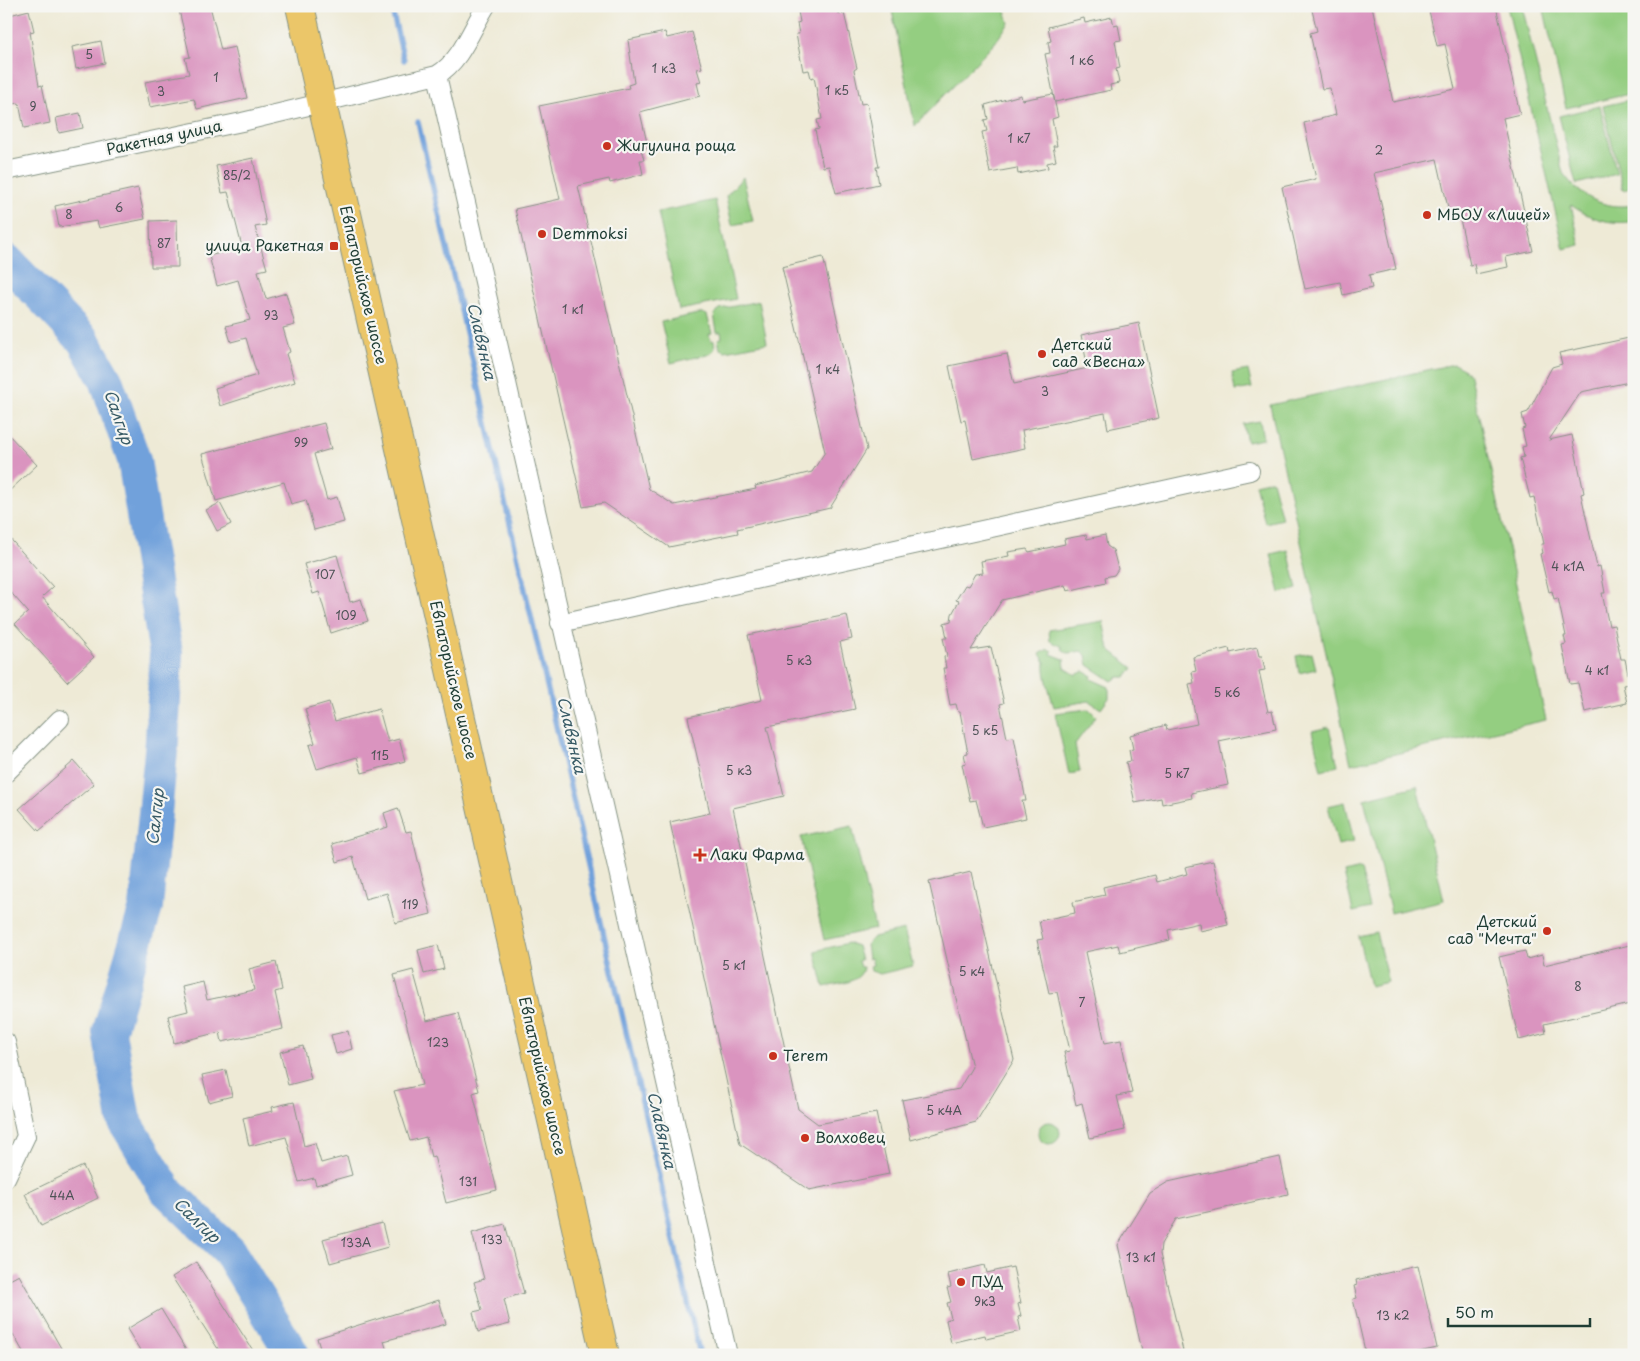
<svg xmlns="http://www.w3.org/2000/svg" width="1640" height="1361" font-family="'Playpen Sans',sans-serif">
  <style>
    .green { fill: #94ce81; stroke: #5a865a }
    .water { fill: #71a1db; stroke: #486f88 }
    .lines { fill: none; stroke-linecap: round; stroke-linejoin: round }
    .stream { stroke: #71a1db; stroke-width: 5.5 }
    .river { stroke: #71a1db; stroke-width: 34 }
    .building { fill: #da94bf }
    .minor-casing { stroke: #869485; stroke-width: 20 }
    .primary-casing { stroke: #869485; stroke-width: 30 }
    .minor { stroke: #fff; stroke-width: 18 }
    .primary { stroke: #ebc669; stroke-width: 28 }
    .poi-dot { fill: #c8321e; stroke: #f6f6f2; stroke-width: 2 }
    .labels { text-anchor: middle; stroke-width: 4.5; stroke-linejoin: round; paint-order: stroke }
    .number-label { font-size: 12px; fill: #4e5357 }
    .street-label { font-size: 15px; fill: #1f3d34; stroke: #f6f6f2 }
    .poi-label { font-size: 15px; fill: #1f3d34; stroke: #f6f6f2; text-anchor: start }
    .water-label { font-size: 16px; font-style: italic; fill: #385b66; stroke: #f6f6f2 }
  </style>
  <rect width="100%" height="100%" fill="#f6f6f2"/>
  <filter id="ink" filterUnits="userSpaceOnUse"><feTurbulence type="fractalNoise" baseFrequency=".02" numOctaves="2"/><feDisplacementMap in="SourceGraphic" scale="10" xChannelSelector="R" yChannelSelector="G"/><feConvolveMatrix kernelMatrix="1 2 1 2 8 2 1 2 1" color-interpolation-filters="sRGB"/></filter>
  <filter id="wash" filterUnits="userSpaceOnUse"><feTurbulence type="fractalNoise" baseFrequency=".0096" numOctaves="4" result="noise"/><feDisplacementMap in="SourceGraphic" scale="20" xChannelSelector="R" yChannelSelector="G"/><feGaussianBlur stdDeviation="1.12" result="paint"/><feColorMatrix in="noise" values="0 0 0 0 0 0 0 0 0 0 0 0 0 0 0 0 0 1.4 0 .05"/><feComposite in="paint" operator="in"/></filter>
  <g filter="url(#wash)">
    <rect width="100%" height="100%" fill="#eeead6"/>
    <path class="green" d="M891,6h113l5,17 -15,21 -79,82z
      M1507,6h15l41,167c17,24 41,37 71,32v16c-22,5 -46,-3 -63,-16l9,40 -16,4z
      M1543,6h91v87l-68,15z
      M1634,99v88l-11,3 -20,-84z
      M1600,106l17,68 -41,10 -17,-68z
      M743,177l10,44 -21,4 -6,-29z
      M715,200l21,99 -57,11 -21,-98z
      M759,301l8,42 -42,8 -5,-2 -2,-10 4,-1 -1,-6h-4l-3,-18 6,-5z
      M702,313l5,2 5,18 -3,1 2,7 3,-1 1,9 -6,5 -38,9 -10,-41z
      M1454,364l11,6 5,6 76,344 -195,44 -81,-359z
      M1248,370l4,18 -17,3 -3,-18z
      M1260,421l3,18 -16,3 -4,-18z
      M1272,480l10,39 -17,4 -10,-39z
      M1288,550l9,39 -17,4 -9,-39z
      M1103,621l6,28 24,19 -7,9h-8l-6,4 -24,-16 -2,-10 -4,-4 -14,2 -6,-4 1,-2 -13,-6 -1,-11z
      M1048,649l4,2 -1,3 13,5 1,9 11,7 8,-4 8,5 -1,3 18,8v11l-8,11 -12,-8 -35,6c-3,-10 -11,-36 -9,-45l-5,-8z
      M1312,653l4,16 -17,4 -3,-17z
      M1089,709l7,7 -21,28 5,28 -11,2 -14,-61z
      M1329,727l9,39 -17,4 -9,-39z
      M1417,786l27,114 -53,13 -27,-114z
      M1345,802l9,39 -16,4 -10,-39z
      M852,826l23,103 -51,11 -23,-103z
      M1361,869l9,39 -17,4 -9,-39z
      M904,930l9,36 -33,8 -9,-3 -1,-5 3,-1 -2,-7 -3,1 -2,-14 7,-8z
      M1376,932l12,50 -18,4 -12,-50z
      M848,943l9,3 4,14 -3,1 2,6h3c-1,16 -26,17 -39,20l-9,-36z
      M1038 1133a11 11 0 1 1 22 0a11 11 0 1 1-22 0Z"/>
    <path class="water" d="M6,245l72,69 -32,2 -40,-35z"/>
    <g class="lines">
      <path class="stream" d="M391,6l13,54
        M418,122l282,1233"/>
      <path class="river" d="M6,260l77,80 23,40 28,80 32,194 -4,87 -16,166 -37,125 15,88 42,70 63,61 64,104"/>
    </g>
    <g id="blocks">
      <path class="building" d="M178,6h32l11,44 14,-3 12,51 -50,11 -3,-10 -44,8 -5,-25 44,-8 -4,-16 5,-1z
        M797,6h41l1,8 5,-1 13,55 -3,2 7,34 6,-1 12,64h-3l3,17 -43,9 -7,-27 -6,1 -8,-37 4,-1 -2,-9 5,-1 -8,-42 -3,1 -2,-8 -6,1 -7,-37h3l-2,-11 3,-1z
        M1311,6h61l21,96 62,-13 -10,-45 -8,2 -9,-40h68l24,108 -17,4 30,133 -27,6 2,10 -32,7 -2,-10 -4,1 -10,-46 -9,2 -14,-62 -63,14 22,96 -27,6 3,13 -29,7 -3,-13 -35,7 -23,-102 34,-8 -12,-56 32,-8 -6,-27 -8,1 -12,-56 7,-2z
        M29,10l5,21 -4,1 9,54 3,-1 8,38 -26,5 -5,-25 -13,2v-89z
        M1112,17l2,9 4,-1 3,15 -6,1 5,27 -4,1 3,14 -9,2 1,5 -56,12 -10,-48 5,-1 -2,-11 3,-1 -3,-14 36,-9 1,5z
        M665,32l2,6 25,-6 10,36 -5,1 4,13 -4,1 3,13 -60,16 8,35 -7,2 3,11h-4l3,14 -33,9 -1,-4 -31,7 71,303 25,16 82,-16 -1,-3 57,-14 13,-20 -43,-185 41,-10 44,192 -37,59 -93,21 1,4 -69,14 -65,-44 -21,4 -68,-298 45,-10 -21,-93 90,-18 -1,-3 6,-2 -6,-43z
        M101,41l4,22 -29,6 -4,-22z
        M1053,94l5,23 -6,2 5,27h-4l3,15 -9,2 1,5 -30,6 -1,-6 -27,5 -8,-41 5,-1 -3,-11 4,-1 -3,-14 36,-10 1,5z
        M80,113l3,15 -24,5 -3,-15z
        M253,158l13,67 -11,2 12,42 -9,2 8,28 20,-6 9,32 -12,3 7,24 -4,2 9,28 -75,24 -5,-18 42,-13 -11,-37 -15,4 -5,-16 24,-6 -12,-40 -21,6 -8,-30 33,-9 -14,-55 -6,1 -6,-27z
        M138,188l7,31 -46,9 -2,-7 -38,6 -4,-21z
        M177,220l1,47h-27l-1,-46z
        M1139,323l20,95 -51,11 -3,-16 -83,17 3,18 -52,11 -8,-39 -4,1 -12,-55 58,-12 7,30 74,-16 -7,-33z
        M1629,338l5,21v22l-53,11 -32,48 23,-5 12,58 -3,1 16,73 3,-1 5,27h-3l7,33 5,-1 7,34h4l5,25 -7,1 4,18 -42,9 -7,-29 -8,1 -8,-39 4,-1 -2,-8h2l-8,-38 -4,1 -2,-8 -3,1 -9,-38 3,-1 -2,-9h3l-10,-47 -4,1 -10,-40 4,-1 -2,-10 4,-1 -4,-17 3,-1 -3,-14 6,-2 24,-45 10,-3 -3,-11z
        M324,423l7,26 -17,5 13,46 10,-3 7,25 -30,8 -8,-30 -15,4 -7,-22 -68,19 -14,-47z
        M6,432l31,33 -31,29z
        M220,503l11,21 -14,7 -11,-21z
        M6,534l47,53 -11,10 52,60 -27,25 -52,-58 13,-12 -22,-25z
        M1086,535l1,4 18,-4 2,11 6,4 5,19 -4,6 -9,2 1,5 -39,9 -2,-6 -63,15 -31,50 20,-3 13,56 -4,1 7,34 7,-1 12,64h-4l4,17 -43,9 -7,-27 -6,1 -8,-37 4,-1 -2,-9 4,-1 -8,-41h-2l-2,-8 -6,1 -7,-37h3l-2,-11 3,-1 -4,-18h4l-3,-15 7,-2 1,-7 7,-13 -3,-1 9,-15 3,1 7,-12 8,-1 -2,-12 28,-5 -1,-4 19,-3 2,3 36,-8 -1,-5z
        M337,555l13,47 11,-3 7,22 -37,12 -12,-41 -6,2 -9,-30z
        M847,615l5,24 -12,3 15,67 -88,18 17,69 -51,12 65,301 20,15 58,-11 13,61 -80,16 -69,-46 -70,-322 40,-9 -22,-96 74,-17 -14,-65z
        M1257,647l2,9h3l3,14 -6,1 9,41 4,-1 4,18 -57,12 9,44 -37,8 1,5 -30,6 -1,-6 -26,5 -9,-41 5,-1 -2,-11 4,-1 -3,-14 36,-10 1,5 30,-6 -8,-40 5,-1 -2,-11 4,-1 -3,-14 36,-9 1,5z
        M329,702l6,19 44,-12 9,33 11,-3 6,22 -43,12 -5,-16 -40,12 -8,-24 6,-2 -10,-34z
        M74,761l20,23 -55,47 -20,-22z
        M398,808l8,24 5,-1 20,83 -36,9 -8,-30 -22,6 -12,-42 -16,5 -5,-18 56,-17 -4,-14z
        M1213,861l15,64 -28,6 -1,-8 -31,7 2,10 -50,12 -2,-7 -33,7 20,91 16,-3 11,53 -15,3 8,34 -35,8 -8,-35 -6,2 -12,-53 6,-1 -13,-59 -8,1 -12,-53 6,-1 -4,-18 36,-8 -2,-11 32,-7 -2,-8 52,-12 2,7 30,-8 -2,-7z
        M971,872l43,188 -38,62 -65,18 -9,-40 57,-11 13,-22 -43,-185z
        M1634,944v59l-90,21 2,9 -27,7 -20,-83 26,-6 2,8 15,-4 2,10z
        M438,945l6,24 -20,5 -6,-24z
        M276,962l6,28 -7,2 8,37 -61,13 -2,-10 -46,11 -6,-27 20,-5 -6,-24 21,-5 4,18 47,-10 -5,-21z
        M413,970l14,51 31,-8 21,78 -6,2 24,97 -51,13 -12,-47 -3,1 -5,-20 -16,4 -16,-50 28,-6 -28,-110z
        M348,1031l4,18 -16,5 -5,-19z
        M303,1046l8,33 -23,6 -8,-33z
        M226,1070l6,26 -23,6 -7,-27z
        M294,1102l10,44 11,-3 6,20 26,-7 5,19 -36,10 -2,-7 -15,4 -13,-45 -37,9 -6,-28 30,-7 -1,-4z
        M1280,1157l8,37 -112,25 -15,25 -1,10 24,101h-41l-25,-110 32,-52 18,-11z
        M83,1166l15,32 -57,28 -16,-32z
        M382,1223l6,24 -58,16 -7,-24z
        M505,1224l19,69 -20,6 6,25 -32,8 -5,-20 9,-2 -8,-28 10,-3 -12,-46z
        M196,1262l60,93h-34l-50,-78z
        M985,1265l2,8 26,-6 8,36 -3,1 3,12 -3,1 3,14 -35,8 -1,-4 -34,8 -5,-23 5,-2 -4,-15 4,-1 -4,-14 4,-1 -3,-13z
        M1418,1266l19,82 -32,7h-39l-13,-56 4,-1 -3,-12 3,-1 -1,-5z
        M19,1275l46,80h-40l-19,-33v-40z
        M439,1300l7,24 -62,17 4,14h-66l-5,-17z
        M161,1309l28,46h-46l-16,-26z"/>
    </g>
  </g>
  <g filter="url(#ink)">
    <use href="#blocks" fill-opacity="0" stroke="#869485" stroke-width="1"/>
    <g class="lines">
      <defs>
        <path id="minor" d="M437,75l291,1280
          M6,171l236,-49 195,-47c24,-14 34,-45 49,-69
          M560,623l690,-152
          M6,773l54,-54
          M6,1042l20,94 -20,42"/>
        <path id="primary" d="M300,6l305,1349"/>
      </defs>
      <use href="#minor" class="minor-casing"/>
      <use href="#primary" class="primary-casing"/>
      <use href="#minor" class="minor"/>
      <use href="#primary" class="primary"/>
    </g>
  </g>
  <g class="poi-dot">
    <circle cx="607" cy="146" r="5"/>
    <circle cx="1427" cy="215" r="5"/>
    <circle cx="542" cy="234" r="5"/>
    <rect x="329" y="241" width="10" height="10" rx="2.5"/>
    <circle cx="1042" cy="354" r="5"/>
    <path d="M697.5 847.5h5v5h5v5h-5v5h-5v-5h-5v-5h5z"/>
    <circle cx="1547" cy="931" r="5"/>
    <circle cx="773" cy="1056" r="5"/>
    <circle cx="805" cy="1138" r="5"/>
    <circle cx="961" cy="1282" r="5"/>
  </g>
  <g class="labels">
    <g class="number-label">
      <text x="89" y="59">5</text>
      <text x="1082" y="65">1 к6</text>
      <text x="664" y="73">1 к3</text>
      <text x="216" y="82">1</text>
      <text x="837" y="95">1 к5</text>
      <text x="161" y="96">3</text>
      <text x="33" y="111">9</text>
      <text x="1019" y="143">1 к7</text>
      <text x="1379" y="155">2</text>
      <text x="237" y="180">85/2</text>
      <text x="119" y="212">6</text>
      <text x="69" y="219">8</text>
      <text x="164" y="248">87</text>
      <text x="573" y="314">1 к1</text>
      <text x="271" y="320">93</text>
      <text x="828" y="374">1 к4</text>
      <text x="1045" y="396">3</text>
      <text x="301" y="447">99</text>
      <text x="1568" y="571">4 к1А</text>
      <text x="325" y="579">107</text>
      <text x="346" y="620">109</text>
      <text x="799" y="665">5 к3</text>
      <text x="1597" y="675">4 к1</text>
      <text x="1227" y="697">5 к6</text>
      <text x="985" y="735">5 к5</text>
      <text x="380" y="760">115</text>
      <text x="739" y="775">5 к3</text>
      <text x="1177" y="778">5 к7</text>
      <text x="410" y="909">119</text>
      <text x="734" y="970">5 к1</text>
      <text x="972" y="976">5 к4</text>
      <text x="1578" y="991">8</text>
      <text x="1082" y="1007">7</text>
      <text x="438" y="1047">123</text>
      <text x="944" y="1115">5 к4А</text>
      <text x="468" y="1186">131</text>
      <text x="62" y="1200">44А</text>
      <text x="492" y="1244">133</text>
      <text x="356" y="1247">133А</text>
      <text x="1141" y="1262">13 к1</text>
      <text x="985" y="1306">9к3</text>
      <text x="1393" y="1320">13 к2</text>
    </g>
    <g class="street-label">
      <text transform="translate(164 138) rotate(-12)" y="5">Ракетная улица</text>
      <text transform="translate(363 285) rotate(77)" y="5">Евпаторийское шоссе</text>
      <text transform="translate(453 680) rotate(77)" y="5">Евпаторийское шоссе</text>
      <text transform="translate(542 1076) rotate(77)" y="5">Евпаторийское шоссе</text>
    </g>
    <g class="poi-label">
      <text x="617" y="151">Жигулина роща</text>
      <text x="1437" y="220">МБОУ «Лицей»</text>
      <text x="552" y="239">Demmoksi</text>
      <text x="324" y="251" text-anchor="end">улица Ракетная</text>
      <text x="1052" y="350">Детский<tspan x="1052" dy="17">сад «Весна»</tspan></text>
      <text x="710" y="860">Лаки Фарма</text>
      <text x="1537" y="927" text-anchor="end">Детский<tspan x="1537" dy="17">сад "Мечта"</tspan></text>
      <text x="783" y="1061">Terem</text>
      <text x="815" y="1143">Волховец</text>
      <text x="971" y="1287">ПУД</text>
    </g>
    <g class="water-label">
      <text transform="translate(482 341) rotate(77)" y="6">Славянка</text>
      <text transform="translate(119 417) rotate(71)" y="6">Салгир</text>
      <text transform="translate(572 735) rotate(77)" y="6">Славянка</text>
      <text transform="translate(155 817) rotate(-84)" y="6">Салгир</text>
      <text transform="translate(662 1130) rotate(77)" y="6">Славянка</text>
      <text transform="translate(197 1220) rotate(44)" y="6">Салгир</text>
    </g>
  </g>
  <rect width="1640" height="1361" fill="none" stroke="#f6f6f2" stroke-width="25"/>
  <path d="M1448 1318v8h142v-8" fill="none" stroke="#1f3d34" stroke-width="2.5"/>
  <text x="1455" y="1318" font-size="15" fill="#1f3d34" stroke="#f6f6f2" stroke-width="4" paint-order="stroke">50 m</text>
</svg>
